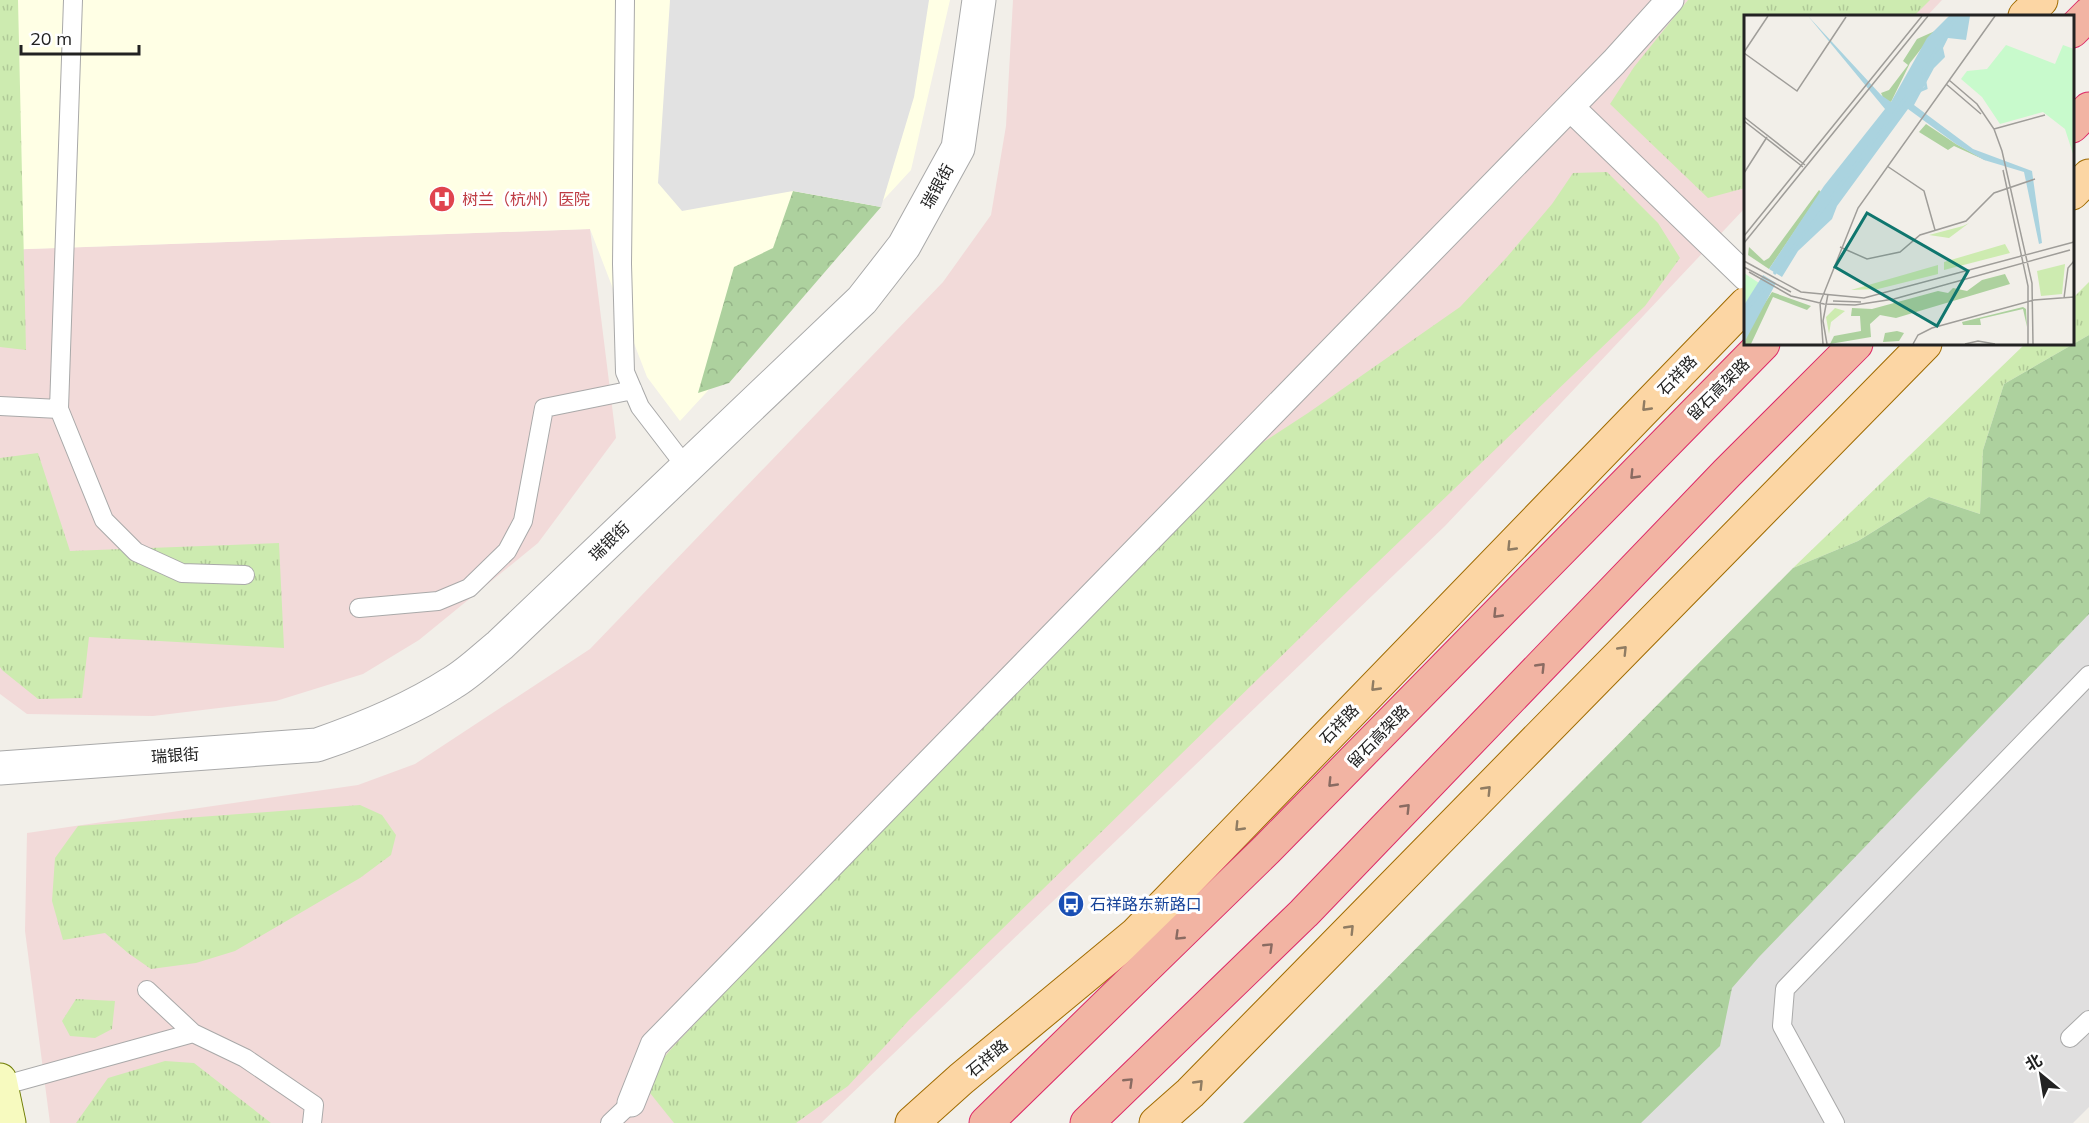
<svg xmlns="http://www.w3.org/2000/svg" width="2089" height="1123" font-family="Mulish,'Noto Sans SC',sans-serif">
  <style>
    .residential { fill: #e0dfdf }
    .commercial { fill: #f2dad9 }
    .education { fill: #ffffe5 }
    .grass { fill: url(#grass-tufts) }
    .forest { fill: url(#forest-crowns) }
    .parking { fill: #e2e2e2 }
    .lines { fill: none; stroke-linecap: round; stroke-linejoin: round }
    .service-casing { stroke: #a9a9a9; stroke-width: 20 }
    .pedestrian-casing { stroke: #a9a9a9; stroke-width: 29 }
    .minor-casing { stroke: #a9a9a9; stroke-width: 35 }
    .secondary-casing { stroke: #707d05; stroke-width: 35 }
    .primary-casing { stroke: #a06b00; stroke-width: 35 }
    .trunk-casing { stroke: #dc2a67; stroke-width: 35 }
    .service { stroke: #fff; stroke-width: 18 }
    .pedestrian { stroke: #fff; stroke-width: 27 }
    .minor { stroke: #fff; stroke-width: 33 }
    .secondary { stroke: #f7fabf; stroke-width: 33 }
    .primary { stroke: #fcd6a4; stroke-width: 33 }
    .trunk { stroke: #f2b4a3; stroke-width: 33 }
    .oneway { stroke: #8f7c63 }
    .oneway2 { stroke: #8a6b62 }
    .labels { text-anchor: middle; stroke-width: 6; stroke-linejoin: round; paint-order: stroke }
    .street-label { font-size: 16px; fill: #222; stroke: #fff }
    .health-label { font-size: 16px; fill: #be3a42; stroke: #fff; text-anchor: start }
    .transit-label { font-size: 16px; fill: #164399; stroke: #fff; text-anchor: start }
    .inset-river { fill: none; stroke: #aad3df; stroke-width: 3 }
    .inset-road { fill: none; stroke: #9f9d99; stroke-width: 1.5 }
    .view { fill: #0f766e; fill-opacity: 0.15; stroke: #0f766e; stroke-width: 3 }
    .inset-edge { fill: none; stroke: #222; stroke-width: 3 }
  </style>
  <defs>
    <pattern id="grass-tufts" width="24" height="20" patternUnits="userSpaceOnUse" patternTransform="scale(1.5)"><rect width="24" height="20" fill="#cdebb0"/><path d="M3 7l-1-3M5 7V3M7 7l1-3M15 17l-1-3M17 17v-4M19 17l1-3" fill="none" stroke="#b0c997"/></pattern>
    <pattern id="forest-crowns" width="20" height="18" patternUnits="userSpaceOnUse" patternTransform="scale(1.5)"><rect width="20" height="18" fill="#add19e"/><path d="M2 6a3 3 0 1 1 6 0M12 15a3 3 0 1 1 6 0" fill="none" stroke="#95b388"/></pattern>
  </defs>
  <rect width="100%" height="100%" fill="#f2efe9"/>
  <path class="residential" d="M2089,604v503l-16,16h-657z"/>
  <path class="commercial" d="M1013,0h929l-15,16h-181l-1,192 -300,318 -624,597h-771l-25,-192 2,-98 331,-48 57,-21 175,-115 353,-367 48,-67 15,-89z
    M590,229l26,209 -78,105 -119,97 -56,34 -87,27 -123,15 -126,-2 -27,-20v-444z"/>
  <path class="education" d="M0,0h950l-39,170 -231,251 -33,-44 -57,-148 -590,21z"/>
  <path class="grass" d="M0,0h18l8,350 -26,-3z
    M1688,0h242l-16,16h-168l-1,172 -37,10 -98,-94 24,-37z
    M1607,172l51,51 22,35 -35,48 -292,280 -444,434 -61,66 -52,37h-122l-32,-40 30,-35 539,-572 97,-63 152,-106 47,-50 45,-53 21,-31z
    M2089,282v53l-85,49 -21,66 -3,64 -51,-17 -71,44 -65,27 232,-224h47l1,-46z
    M38,453l32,98 209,-8 5,105 -195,-11 -7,61 -44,1 -36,-29 -2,-3v-209z
    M360,805l22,10 14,20 -5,20 -31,23 -125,73 -39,12 -45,6 -23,-16 -23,-20 -42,7 -11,-39 3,-43 23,-32z
    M76,999l39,2 -3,28 -17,9 -25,-2 -8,-15z
    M165,1061l29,2 77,60h-195l32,-45z"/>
  <path class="forest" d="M793,191l88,16 -152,176 -31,10 36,-126 39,-19z
    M2089,335v279l-330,343 -27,31 -12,58 -79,77h-398l550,-555 65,-27 71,-44 51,17 3,-64 21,-66z"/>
  <path class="parking" d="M670,0h259l-15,97 -33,110 -88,-16 -111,20 -24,-28z"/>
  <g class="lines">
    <defs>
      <path id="service" d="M73,0l-14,409 45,111 32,32 46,21 63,2
        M625,0l-3,264 3,108 15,35 46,60
        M0,406l59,3
        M359,608l79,-7 31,-13 38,-37 16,-30 21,-113 89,-18
        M147,990l46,43 52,25 69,47 -2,18
        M2070,1038l19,-18
        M1,1086l192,-53
        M610,1123l21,-20
        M1835,1123l-53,-97 3,-37 304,-314"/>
      <path id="pedestrian" d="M1570,107l176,170
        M631,1103l23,-58 960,-983 56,-62"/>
      <path id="minor" d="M0,768l317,-23c47,-16 93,-35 135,-62 17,-10 32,-25 48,-38l362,-345 42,-54 54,-98 21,-148"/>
      <path id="secondary" d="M0,1080l9,43"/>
      <path id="primary" d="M2025,16l16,-16
        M2072,193l17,-17
        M912,1123l49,-44 175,-145 610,-630
        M1156,1123l34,-30 735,-749"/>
      <path id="trunk" d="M2072,31l17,-17
        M2072,126l17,-17
        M986,1123l281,-274 496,-505
        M1087,1123l217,-210 423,-440 129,-129"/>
    </defs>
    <use href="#service" class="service-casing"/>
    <use href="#pedestrian" class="pedestrian-casing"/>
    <use href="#minor" class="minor-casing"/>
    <use href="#secondary" class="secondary-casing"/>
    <use href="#primary" class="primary-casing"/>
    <use href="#trunk" class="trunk-casing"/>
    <use href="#service" class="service"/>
    <use href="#pedestrian" class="pedestrian"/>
    <use href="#minor" class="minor"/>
    <use href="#secondary" class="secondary"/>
    <use href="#primary" class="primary"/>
    <use href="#trunk" class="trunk"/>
  </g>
  <defs><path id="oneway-chevron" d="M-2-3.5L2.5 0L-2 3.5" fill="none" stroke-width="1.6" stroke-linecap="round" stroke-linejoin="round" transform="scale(1.5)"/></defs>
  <g class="oneway">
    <use href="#oneway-chevron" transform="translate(1646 407) rotate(134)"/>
    <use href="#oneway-chevron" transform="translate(1511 547) rotate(134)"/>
    <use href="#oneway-chevron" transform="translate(1623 650) rotate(-46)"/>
    <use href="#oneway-chevron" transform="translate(1375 687) rotate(134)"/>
    <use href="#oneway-chevron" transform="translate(1487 790) rotate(-46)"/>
    <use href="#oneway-chevron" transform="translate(1239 827) rotate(134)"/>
    <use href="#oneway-chevron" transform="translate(1350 929) rotate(-46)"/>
    <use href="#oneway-chevron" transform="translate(1199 1084) rotate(-46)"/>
  </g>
  <g class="oneway2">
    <use href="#oneway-chevron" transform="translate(1634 475) rotate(134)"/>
    <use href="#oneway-chevron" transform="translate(1497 614) rotate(134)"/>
    <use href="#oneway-chevron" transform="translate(1541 667) rotate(-46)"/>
    <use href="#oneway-chevron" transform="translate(1332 783) rotate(134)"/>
    <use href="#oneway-chevron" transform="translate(1406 808) rotate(-46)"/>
    <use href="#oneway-chevron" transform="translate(1179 936) rotate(136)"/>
    <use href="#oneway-chevron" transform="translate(1269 947) rotate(-44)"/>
    <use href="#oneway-chevron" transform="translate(1129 1082) rotate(-44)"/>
  </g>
  <defs>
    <symbol id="hospital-disc" viewBox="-11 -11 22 22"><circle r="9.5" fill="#e0444e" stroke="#fff"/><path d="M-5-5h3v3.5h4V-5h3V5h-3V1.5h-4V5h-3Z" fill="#fff"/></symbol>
    <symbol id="bus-disc" viewBox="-11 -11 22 22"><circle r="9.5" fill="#1a4fb4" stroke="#fff"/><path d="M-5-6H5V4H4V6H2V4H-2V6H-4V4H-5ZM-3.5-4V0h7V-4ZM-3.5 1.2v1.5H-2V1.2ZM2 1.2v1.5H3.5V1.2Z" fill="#fff"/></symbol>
  </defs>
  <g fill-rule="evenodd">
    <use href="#hospital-disc" x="427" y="184" width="30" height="30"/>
    <use href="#bus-disc" x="1056" y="889" width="30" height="30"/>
  </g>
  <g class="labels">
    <g class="street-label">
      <text transform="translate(937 186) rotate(-61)" y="6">瑞银街</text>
      <text transform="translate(1677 375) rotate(-46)" y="6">石祥路</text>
      <text transform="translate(1718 389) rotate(-45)" y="6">留石高架路</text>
      <text transform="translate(609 541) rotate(-44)" y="6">瑞银街</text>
      <text transform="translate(1339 724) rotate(-46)" y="6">石祥路</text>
      <text transform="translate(1378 736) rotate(-46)" y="6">留石高架路</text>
      <text transform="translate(175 755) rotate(-4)" y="6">瑞银街</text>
      <text transform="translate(987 1058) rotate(-40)" y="6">石祥路</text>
    </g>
    <g class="health-label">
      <text x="462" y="205">树兰（杭州）医院</text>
    </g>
    <g class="transit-label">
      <text x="1090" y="910">石祥路东新路口</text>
    </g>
  </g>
  <g transform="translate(1744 15)">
    <rect width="330" height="330" fill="#f2efe9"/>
    <path d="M225,208l-20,15 -20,-3 34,-9zM261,229l5,9 -66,17v-8zM321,249l-3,30 -21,2 -4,-25zM194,250v9l-60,15 -27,1zM91,293l10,3 -14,11 -2,12 -3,-17z" fill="#cdebb0"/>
    <path d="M191,16l-25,32 -19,39 -7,-3 -3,-6 8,-3 19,-25 -5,-4 14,-22zM182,109l30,20 31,17 -33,-15 -6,4 -29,-18zM75,175l2,2 -52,77 -21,-14 1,-8 15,14 5,-3zM261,259l5,10 -114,34 -16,-3 -10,9 1,13 -41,7 4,-8 27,-5 -1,-15h-9l1,-8 20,1 66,-18 10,2 5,-5 14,3 15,-11zM28,277l39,14 -4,4 -34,-13 -22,47h-7l6,-18zM279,292l3,2 1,18 -4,-18 -43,10 1,6h-18l-1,-3zM153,316l7,2 -5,8 -16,1 2,-9z" fill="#add19e"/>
    <path d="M262,30l49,19 8,-19 11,4v108l-9,-28 -22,-17 -43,12 -18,-27 -21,-18 6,-8 20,-2zM0,258l15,10 -15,22z" fill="#c8facc"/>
    <path d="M64,1l73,79 10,7 36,-64 22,-22h21l-4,24 -18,-2 -5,10 2,9 -11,11 -20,37 59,44 59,22 10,72 -3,1 -15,-72 -40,-12 -28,-16 -48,-35 -71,97 -5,13 -34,32 -16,26 -13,-8 55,-83 61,-77zM19,260l13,8 -32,60v-38z" fill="#aad3df"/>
    <path class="inset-river" d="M30,259l133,-178 19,-8 -3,-17 34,-55M0,297l23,-26"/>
    <path class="inset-road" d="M0,37l24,-36M0,38l53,38 49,-74M205,65l28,24 17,25 8,22 30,132 1,61M202,69l35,30M0,102l61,48M0,106l59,46M250,114l51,-14M143,151l37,25 11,39M259,155l25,116v58M0,158l23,-36M0,221l178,-220M0,228l184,-227M96,232l27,12 33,-7 20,-17 46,-14 28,-28 41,-14M0,246l57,31 63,6 210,-56M0,252l47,25M5,257l42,24 33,8 31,1 39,-6 176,-49M320,283l4,-30 6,-7M89,286l28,1M79,329l-3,-41 38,-95 137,-192M83,329l-4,-23 5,-27M169,329l5,-9 14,-7 102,-28 40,-3M221,329l13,-3 17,3"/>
    <path class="view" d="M123,198l101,58 -31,55 -102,-59z"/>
    <rect width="330" height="330" class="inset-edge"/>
  </g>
  <g transform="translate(2041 1075) rotate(330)" stroke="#ffffff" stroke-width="4.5" paint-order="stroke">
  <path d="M0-4.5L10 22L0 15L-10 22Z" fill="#222222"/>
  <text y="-9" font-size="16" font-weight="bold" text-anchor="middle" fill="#222222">北</text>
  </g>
  <path d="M21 45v9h118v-9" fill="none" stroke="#222222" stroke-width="3"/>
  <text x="30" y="45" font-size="18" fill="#222222" stroke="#ffffff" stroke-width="4.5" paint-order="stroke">20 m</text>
</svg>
